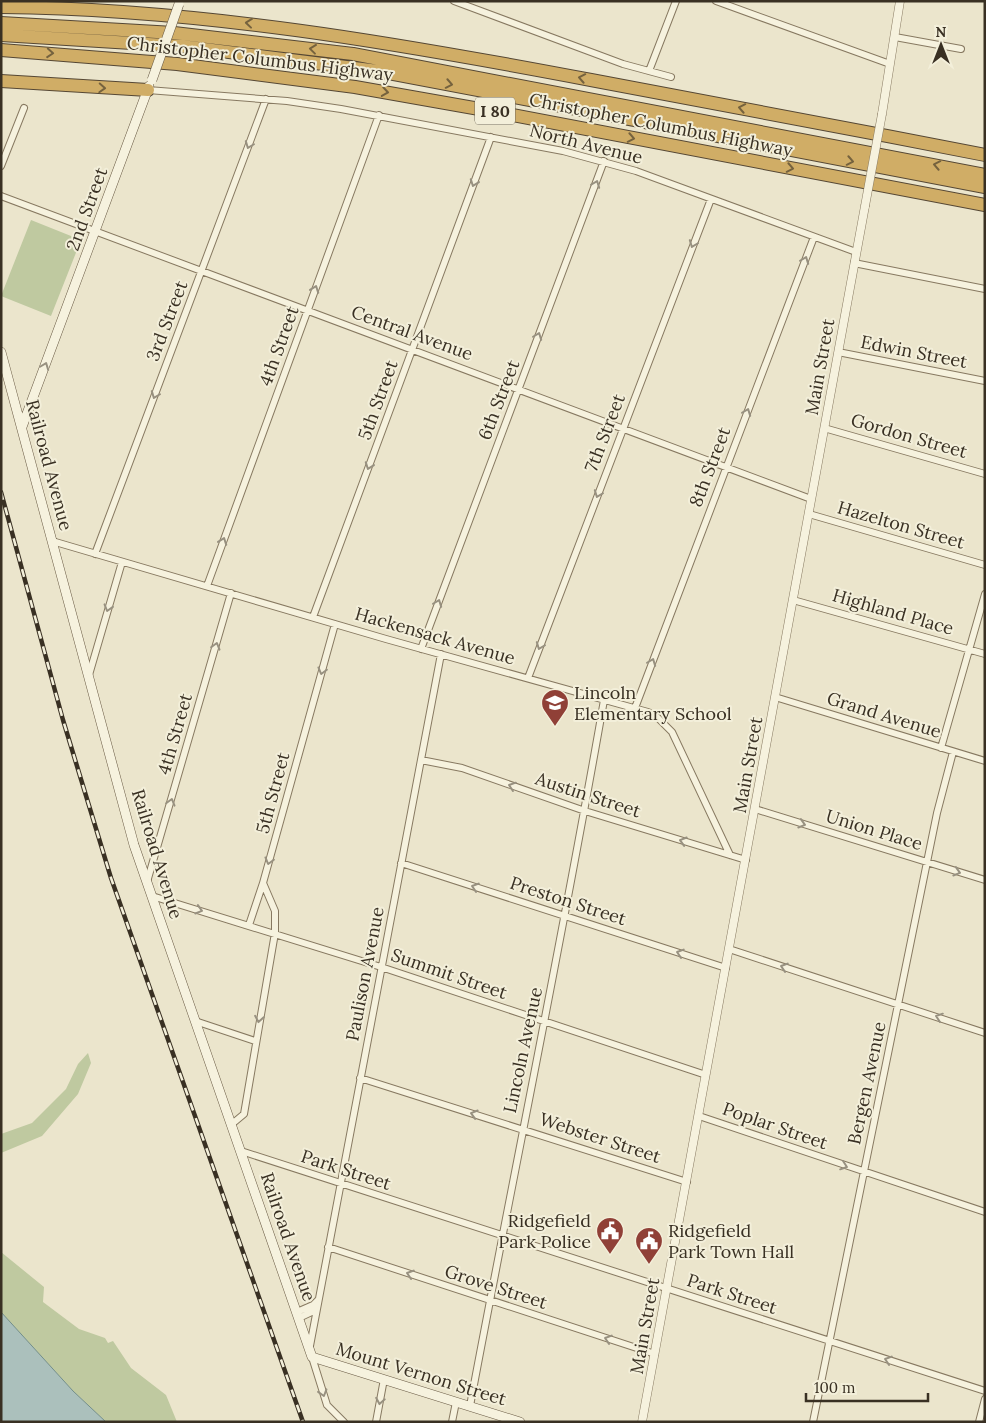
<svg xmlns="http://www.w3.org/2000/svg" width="986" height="1423" font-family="Lora,serif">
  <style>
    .green { fill: #bfc9a0 }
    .water { fill: #abc0bc; stroke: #728e8a }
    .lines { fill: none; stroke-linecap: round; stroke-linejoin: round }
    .minor-casing { stroke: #877961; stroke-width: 8 }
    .tertiary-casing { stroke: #877961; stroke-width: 9 }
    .secondary-casing { stroke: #695a44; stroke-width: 10 }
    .motorway-casing { stroke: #554734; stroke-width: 14 }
    .minor { stroke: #f6f2de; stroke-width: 6 }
    .tertiary { stroke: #f6f2de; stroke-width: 8 }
    .secondary { stroke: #f6f2de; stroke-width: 9 }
    .motorway { stroke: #d0ad66; stroke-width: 12 }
    .rail-casing { stroke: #393023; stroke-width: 4.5 }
    .rail { stroke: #f3efda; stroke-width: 2.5; stroke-dasharray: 8; stroke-linecap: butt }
    .tertiary-bridge-casing { stroke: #877961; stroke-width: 9; stroke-linecap: butt }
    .secondary-bridge-casing { stroke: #695a44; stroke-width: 10; stroke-linecap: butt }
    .tertiary-bridge { stroke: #f6f2de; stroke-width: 8 }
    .secondary-bridge { stroke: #f6f2de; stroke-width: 9 }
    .oneway { stroke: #75623e }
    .oneway2 { stroke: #989180 }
    .labels { text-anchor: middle; stroke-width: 4; stroke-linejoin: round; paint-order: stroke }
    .shield { fill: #f3efda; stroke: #71695a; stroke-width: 1 }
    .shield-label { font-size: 16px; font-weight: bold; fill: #393023 }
    .street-label { font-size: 18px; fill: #393023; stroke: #f3efda }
    .poi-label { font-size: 18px; fill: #393023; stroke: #f3efda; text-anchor: start }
  </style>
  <rect width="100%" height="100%" fill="#ebe5cc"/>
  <path class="green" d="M31,220l50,20 -30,76 -50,-20z
    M88,1053l3,10 -13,31 -36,42 -41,17v-19l31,-11 34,-34 12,-25z
    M1,1252l43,35 -1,15 36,27 26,9 3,5 5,-2 18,27 35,27 11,27h-71l-33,-31 -72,-79z"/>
  <path class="water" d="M1,1312l72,79 33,31h-105z"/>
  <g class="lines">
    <defs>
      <path id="minor" d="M454,1l169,63 48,13
        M716,1l174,63
        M895,37l66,12
        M649,71l27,-70
        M148,90l139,11 54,8 222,42 73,20 220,81
        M1,166l23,-58
        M1,196l810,303
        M854,263l131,26
        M838,352l147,29
        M824,428l161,46
        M809,514l176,51
        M52,541l334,98 262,73 9,5 15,15 58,123
        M95,554l171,-455
        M207,586l172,-471
        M793,600l192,54
        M313,617l178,-480
        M421,649l183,-488
        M89,675l33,-113
        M528,678l183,-479
        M775,697l210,64
        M635,708l179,-471
        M941,748l44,-154
        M421,760l41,8 123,43 161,49
        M755,809l230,71
        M401,863l325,105
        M147,882l84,-289
        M152,896l229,71 325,108
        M249,925l14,-42
        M729,949l256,84
        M195,1021l60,20
        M360,1078l327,104
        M699,1116l286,96
        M232,1124l12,-10 31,-181v-22l-12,-28 72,-259
        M241,1151l744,240
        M328,1247l327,107
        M297,1312l16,-7 5,-5
        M299,1318l17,-8
        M310,1346l131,-692
        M312,1357l15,48 17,17
        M470,1406c44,-235 93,-470 134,-706
        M376,1422l8,-43
        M452,1422l4,-20
        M813,1422l124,-609 16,-61
        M979,1422l6,-23"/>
      <path id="tertiary" d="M882,114l18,-113
        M642,1422l223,-1216"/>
      <path id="secondary" d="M1,352l133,493 178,512 208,65
        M22,427l127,-341"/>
      <path id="motorway" d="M1,7c200,2 395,36 590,73 132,25 263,49 394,75
        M1,23l173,10 179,21 632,121
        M1,35l180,11 197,25 607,116
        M1,50l176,14 178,23 147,26 483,92
        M1,81l147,9"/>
    </defs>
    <use href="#minor" class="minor-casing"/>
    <use href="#tertiary" class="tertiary-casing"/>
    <use href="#secondary" class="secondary-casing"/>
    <use href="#motorway" class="motorway-casing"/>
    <use href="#minor" class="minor"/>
    <use href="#tertiary" class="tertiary"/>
    <use href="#secondary" class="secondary"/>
    <use href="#motorway" class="motorway"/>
    <defs>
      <path id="rail" d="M1,492l62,228 48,158 192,544"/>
    </defs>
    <use href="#rail" class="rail-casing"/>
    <use href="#rail" class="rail"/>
    <defs>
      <path id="tertiary-bridge" d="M865,206l17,-92"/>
      <path id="secondary-bridge" d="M152,80l27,-76"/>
    </defs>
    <use href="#tertiary-bridge" class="tertiary-bridge-casing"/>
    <use href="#secondary-bridge" class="secondary-bridge-casing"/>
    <use href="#tertiary-bridge" class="tertiary-bridge"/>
    <use href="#secondary-bridge" class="secondary-bridge"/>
  </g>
  <defs><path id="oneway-chevron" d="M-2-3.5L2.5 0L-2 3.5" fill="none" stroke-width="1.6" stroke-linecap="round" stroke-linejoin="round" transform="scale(1.25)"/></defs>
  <g class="oneway">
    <use href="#oneway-chevron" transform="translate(249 23) rotate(-174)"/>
    <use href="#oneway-chevron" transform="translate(313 49) rotate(-173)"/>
    <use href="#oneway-chevron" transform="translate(50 53) rotate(4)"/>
    <use href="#oneway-chevron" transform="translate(582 78) rotate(-169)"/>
    <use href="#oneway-chevron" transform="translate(449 84) rotate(11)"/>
    <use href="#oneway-chevron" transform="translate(102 88) rotate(3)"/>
    <use href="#oneway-chevron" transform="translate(385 92) rotate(9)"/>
    <use href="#oneway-chevron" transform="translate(742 108) rotate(-169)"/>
    <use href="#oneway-chevron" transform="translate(631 138) rotate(11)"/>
    <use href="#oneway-chevron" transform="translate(850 161) rotate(11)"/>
    <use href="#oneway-chevron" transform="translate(937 165) rotate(-169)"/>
    <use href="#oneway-chevron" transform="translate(790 168) rotate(11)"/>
  </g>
  <g class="oneway2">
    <use href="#oneway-chevron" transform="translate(249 145) rotate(111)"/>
    <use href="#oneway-chevron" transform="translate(474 183) rotate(110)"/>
    <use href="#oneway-chevron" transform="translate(596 184) rotate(-69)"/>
    <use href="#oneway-chevron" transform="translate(693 244) rotate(111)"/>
    <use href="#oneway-chevron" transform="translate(805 260) rotate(-69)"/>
    <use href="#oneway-chevron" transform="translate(315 289) rotate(-70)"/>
    <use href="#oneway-chevron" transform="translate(538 336) rotate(-69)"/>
    <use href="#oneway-chevron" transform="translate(45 366) rotate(-69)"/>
    <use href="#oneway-chevron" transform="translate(155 395) rotate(111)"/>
    <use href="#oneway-chevron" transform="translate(747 412) rotate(-69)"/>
    <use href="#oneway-chevron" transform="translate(369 466) rotate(110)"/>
    <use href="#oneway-chevron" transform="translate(598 494) rotate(111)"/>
    <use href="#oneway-chevron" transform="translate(223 541) rotate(-70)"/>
    <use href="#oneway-chevron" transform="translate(438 603) rotate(-69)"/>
    <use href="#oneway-chevron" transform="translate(108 608) rotate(107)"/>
    <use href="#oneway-chevron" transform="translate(216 646) rotate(-74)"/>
    <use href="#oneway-chevron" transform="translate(540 646) rotate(111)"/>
    <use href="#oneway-chevron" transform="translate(652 662) rotate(-69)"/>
    <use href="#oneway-chevron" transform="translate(322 671) rotate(105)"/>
    <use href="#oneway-chevron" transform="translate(512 786) rotate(-161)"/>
    <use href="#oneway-chevron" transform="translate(171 802) rotate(-74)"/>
    <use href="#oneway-chevron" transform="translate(802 824) rotate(17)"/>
    <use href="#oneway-chevron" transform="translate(683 841) rotate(-163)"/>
    <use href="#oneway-chevron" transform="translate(269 861) rotate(105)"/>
    <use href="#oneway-chevron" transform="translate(957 872) rotate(17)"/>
    <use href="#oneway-chevron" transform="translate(475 887) rotate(-162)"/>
    <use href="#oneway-chevron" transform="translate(199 910) rotate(17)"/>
    <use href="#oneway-chevron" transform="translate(680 953) rotate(-162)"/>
    <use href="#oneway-chevron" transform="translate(784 967) rotate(-162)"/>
    <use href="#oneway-chevron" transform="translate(939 1017) rotate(-161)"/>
    <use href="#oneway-chevron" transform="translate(259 1019) rotate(100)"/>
    <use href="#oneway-chevron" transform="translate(474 1114) rotate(-163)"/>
    <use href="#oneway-chevron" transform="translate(844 1166) rotate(19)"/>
    <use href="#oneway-chevron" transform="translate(410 1274) rotate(-162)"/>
    <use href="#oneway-chevron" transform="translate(608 1339) rotate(-162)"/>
    <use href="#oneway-chevron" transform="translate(888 1360) rotate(-162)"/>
    <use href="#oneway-chevron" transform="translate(323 1393) rotate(73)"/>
    <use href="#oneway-chevron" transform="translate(380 1401) rotate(100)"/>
  </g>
  <defs>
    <symbol id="school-pin" viewBox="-11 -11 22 30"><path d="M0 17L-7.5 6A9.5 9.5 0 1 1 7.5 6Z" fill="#904037" stroke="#f3efda"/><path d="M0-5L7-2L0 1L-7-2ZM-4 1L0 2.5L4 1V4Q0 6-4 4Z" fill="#fff"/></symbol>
    <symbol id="civic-pin" viewBox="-11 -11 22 30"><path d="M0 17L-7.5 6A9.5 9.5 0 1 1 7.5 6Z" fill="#904037" stroke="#f3efda"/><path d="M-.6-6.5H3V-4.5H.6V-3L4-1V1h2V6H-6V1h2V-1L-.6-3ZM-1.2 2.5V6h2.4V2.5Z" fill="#fff"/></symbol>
  </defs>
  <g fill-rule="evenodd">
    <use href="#school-pin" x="539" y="687" width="32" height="43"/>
    <use href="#civic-pin" x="594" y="1215" width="32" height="43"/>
    <use href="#civic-pin" x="633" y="1225" width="32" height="43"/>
  </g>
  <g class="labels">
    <rect class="shield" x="475" y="97.5" width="40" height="27" rx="4"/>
    <g class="shield-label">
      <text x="495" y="117">I 80</text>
    </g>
    <g class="street-label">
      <text transform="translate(260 59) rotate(7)" y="6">Christopher Columbus Highway</text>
      <text transform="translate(661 125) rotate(11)" y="6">Christopher Columbus Highway</text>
      <text transform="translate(586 144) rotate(14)" y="6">North Avenue</text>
      <text transform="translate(87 209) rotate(-70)" y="6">2nd Street</text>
      <text transform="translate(167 321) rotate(-69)" y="6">3rd Street</text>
      <text transform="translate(412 333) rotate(20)" y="6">Central Avenue</text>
      <text transform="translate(279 346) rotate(-70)" y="6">4th Street</text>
      <text transform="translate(914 352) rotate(11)" y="6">Edwin Street</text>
      <text transform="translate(820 367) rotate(-80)" y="6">Main Street</text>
      <text transform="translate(378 400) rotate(-70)" y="6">5th Street</text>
      <text transform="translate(499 400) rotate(-69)" y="6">6th Street</text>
      <text transform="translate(605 433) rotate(-69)" y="6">7th Street</text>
      <text transform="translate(909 436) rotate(16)" y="6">Gordon Street</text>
      <text transform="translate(49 465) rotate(75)" y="6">Railroad Avenue</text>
      <text transform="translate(710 467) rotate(-69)" y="6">8th Street</text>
      <text transform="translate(901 525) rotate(16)" y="6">Hazelton Street</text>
      <text transform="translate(893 612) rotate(16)" y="6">Highland Place</text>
      <text transform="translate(435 636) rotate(16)" y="6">Hackensack Avenue</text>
      <text transform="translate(884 715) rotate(17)" y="6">Grand Avenue</text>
      <text transform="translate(175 734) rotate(-74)" y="6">4th Street</text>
      <text transform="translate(748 765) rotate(-80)" y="6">Main Street</text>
      <text transform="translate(273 793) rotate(-75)" y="6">5th Street</text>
      <text transform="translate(588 795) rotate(18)" y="6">Austin Street</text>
      <text transform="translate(874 830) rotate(17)" y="6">Union Place</text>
      <text transform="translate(157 854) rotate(73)" y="6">Railroad Avenue</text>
      <text transform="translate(568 901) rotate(18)" y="6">Preston Street</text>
      <text transform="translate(365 974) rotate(-79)" y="6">Paulison Avenue</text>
      <text transform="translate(449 974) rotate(19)" y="6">Summit Street</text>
      <text transform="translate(523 1050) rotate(-78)" y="6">Lincoln Avenue</text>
      <text transform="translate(867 1083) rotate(-78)" y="6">Bergen Avenue</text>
      <text transform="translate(775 1126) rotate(19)" y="6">Poplar Street</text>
      <text transform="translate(600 1138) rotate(18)" y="6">Webster Street</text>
      <text transform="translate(346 1170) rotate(18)" y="6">Park Street</text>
      <text transform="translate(288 1237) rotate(71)" y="6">Railroad Avenue</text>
      <text transform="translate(496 1287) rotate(18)" y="6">Grove Street</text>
      <text transform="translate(732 1294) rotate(18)" y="6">Park Street</text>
      <text transform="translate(645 1326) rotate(-80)" y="6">Main Street</text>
      <text transform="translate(421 1374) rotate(17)" y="6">Mount Vernon Street</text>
    </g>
    <g class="poi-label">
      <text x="574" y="699">Lincoln<tspan x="574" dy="21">Elementary School</tspan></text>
      <text x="591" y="1227" text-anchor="end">Ridgefield<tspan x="591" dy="21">Park Police</tspan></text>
      <text x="668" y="1237">Ridgefield<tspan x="668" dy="21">Park Town Hall</tspan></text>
    </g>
  </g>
  <rect width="986" height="1423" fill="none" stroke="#393023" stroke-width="5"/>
  <g transform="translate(941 45)" stroke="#f3efda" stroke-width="4" paint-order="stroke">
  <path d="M0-4L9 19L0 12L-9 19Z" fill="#393023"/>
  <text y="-8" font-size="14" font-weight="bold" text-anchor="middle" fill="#393023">N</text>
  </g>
  <path d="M806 1393v8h122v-8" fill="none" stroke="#393023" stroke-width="2.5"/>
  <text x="814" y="1393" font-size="15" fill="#393023" stroke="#f3efda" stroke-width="4" paint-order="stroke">100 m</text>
</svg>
